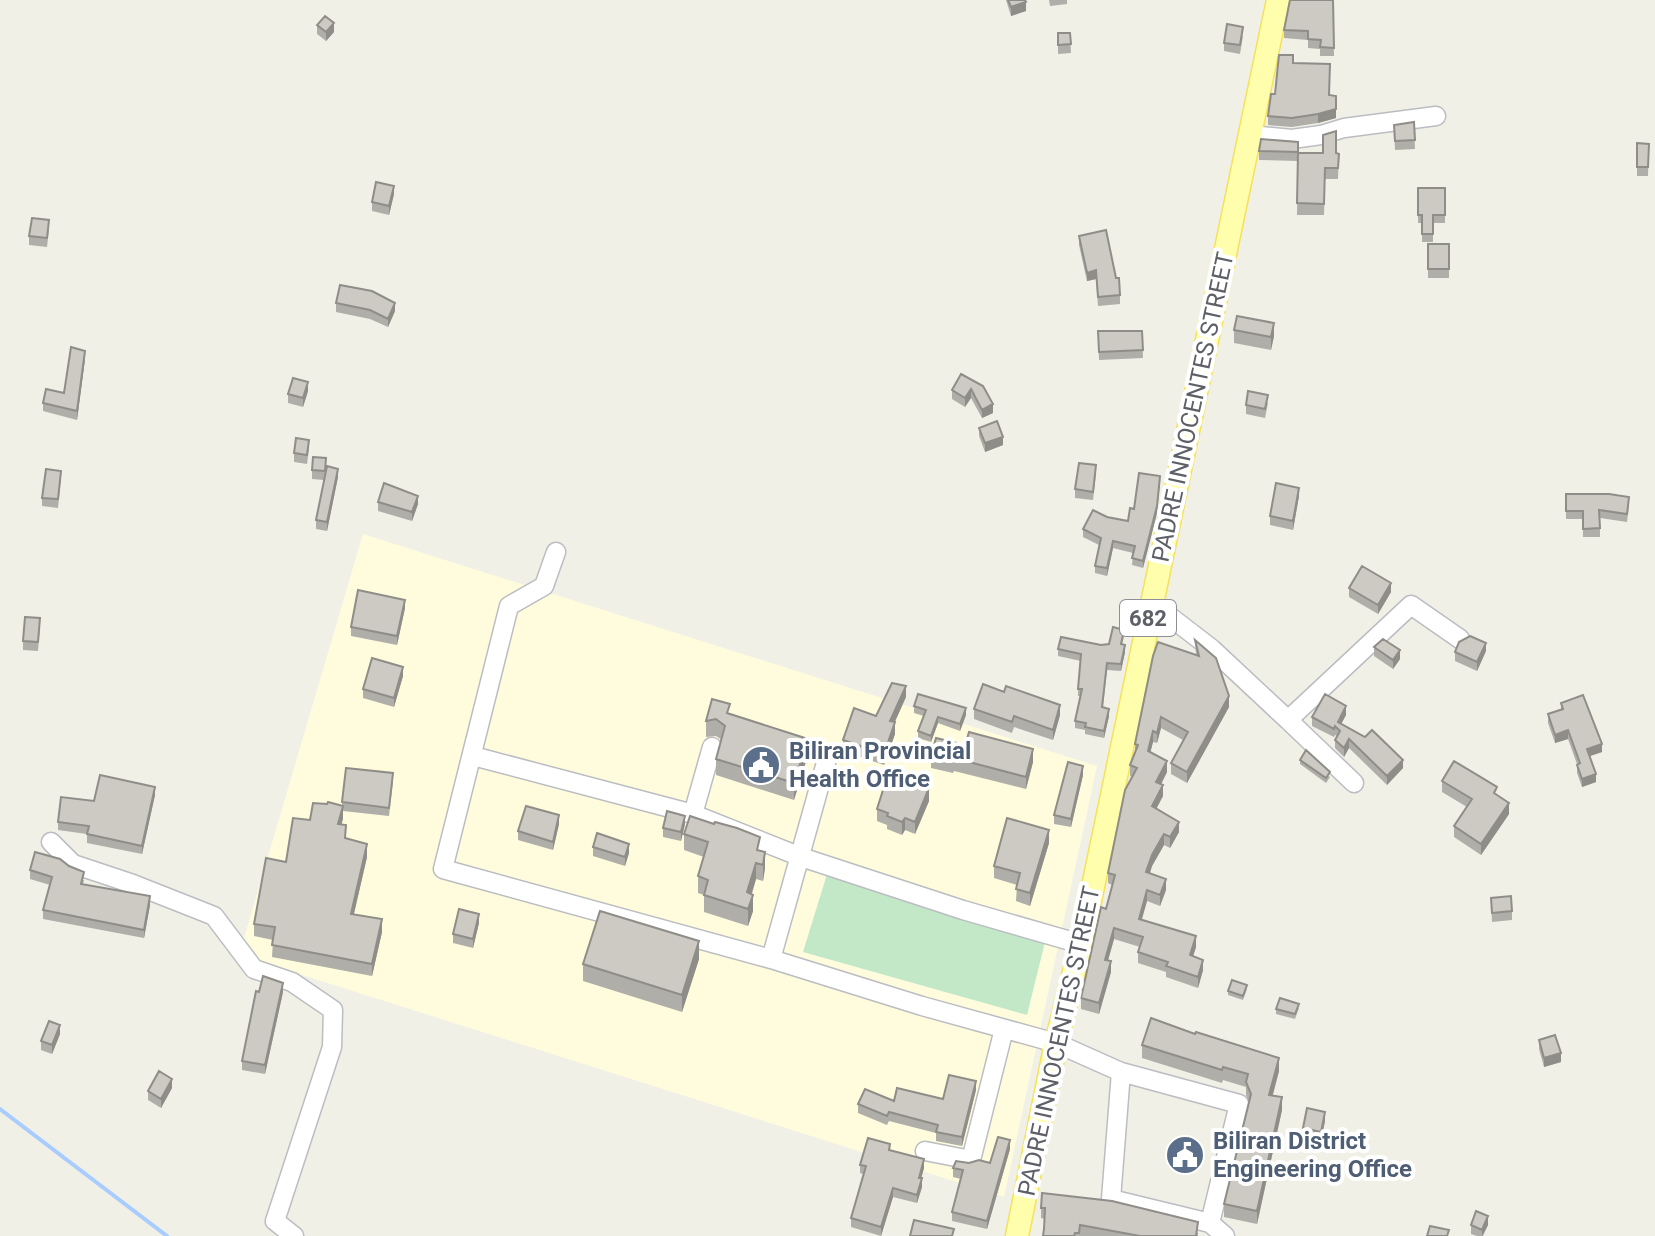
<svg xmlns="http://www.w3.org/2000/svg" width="1655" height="1236" font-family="Roboto,sans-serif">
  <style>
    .commercial { fill: #fffcdd }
    .green { fill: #c2e8c8 }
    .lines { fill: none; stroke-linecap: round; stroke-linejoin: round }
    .stream { stroke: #a8ccff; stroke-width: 4 }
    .minor-casing { stroke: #bbbdc2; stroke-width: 21 }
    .major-casing { stroke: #f5e15b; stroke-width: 25 }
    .minor { stroke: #fff; stroke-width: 18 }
    .major { stroke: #fffead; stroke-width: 22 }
    .wall { fill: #afaea8 }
    .shaded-wall { fill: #8f8d88 }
    .building { fill: #cccac3; stroke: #8f8d88; stroke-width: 2 }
    .labels { text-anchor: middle; stroke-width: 8; stroke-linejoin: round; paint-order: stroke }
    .shield { fill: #fff; stroke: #8e9095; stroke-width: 2 }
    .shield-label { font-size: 22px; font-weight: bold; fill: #5e6067 }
    .street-label { font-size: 24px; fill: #5e6067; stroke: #fff }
    .service-label { font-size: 24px; font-weight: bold; fill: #4e5e75; stroke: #fff; text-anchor: start }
  </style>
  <rect width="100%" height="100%" fill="#f0f0e6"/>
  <path class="commercial" d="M363,534l734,232 -93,431 -765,-242z"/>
  <path class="green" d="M827,874l218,68 -18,73 -224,-63z"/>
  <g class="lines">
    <path class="stream" d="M0,1109l167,127"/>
    <defs>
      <path id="minor" d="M1250,135l42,4 29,-4 23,-7 92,-12
        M556,552l-12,34 -35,20 -66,263 328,90 151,47 134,37 65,29 118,32 -29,119
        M1151,602l61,47 76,71 123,-115 49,34
        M1288,720l66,63
        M473,756l220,58 108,43 162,53 118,34
        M693,814l19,-67
        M51,842l22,22 60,20 81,32 40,53 38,13 41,28 -1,37 -57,174 19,15
        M771,959l56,-200
        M1121,1072l-10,127 99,24 15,13
        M925,1151l46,9 33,-131"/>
      <path id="major" d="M1017,1236l39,-193 25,-99 197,-944"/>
    </defs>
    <use href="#minor" class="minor-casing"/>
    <use href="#major" class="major-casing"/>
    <use href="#minor" class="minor"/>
    <use href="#major" class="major"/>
  </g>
  <path class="wall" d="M1006,0h19l1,11 -15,5z
    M1049,0h18v4l-17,2z
    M1333,0l1,56h-14v-7l-12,-1v-8l-24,-2v-8l28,-29z
    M317,25l17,7 -8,9 -9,-7z
    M1058,33h12l1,20 -13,1z
    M1243,36l-3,18 -16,-3v-8z
    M1293,63l36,32 7,1v22l-18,5 -26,4 -24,-2v-9l7,-22z
    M1414,122l1,27 -20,1 -1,-25z
    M1298,142v19l-39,-1v-9z
    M1649,144l-1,32h-11v-9z
    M1298,153l41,1 -1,25h-13l-1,36h-27z
    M1418,188h27v35h-12v19h-11v-19h-4z
    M394,194l-5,21 -17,-4v-9z
    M49,229l-2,18 -18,-2v-9z
    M1079,236l41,59v9l-22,2 -2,-27 -9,2 -8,-36z
    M1428,244l21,25v9h-21z
    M336,303l59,8 -7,16 -18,-8 -34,-7z
    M1234,330l40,6 -3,14 -37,-7z
    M1098,331h44l1,27 -44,2z
    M85,359l-8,61 -34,-9v-8l21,-10z
    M961,374l32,39 -11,5 -11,-20 -6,9 -13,-8v-9z
    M308,391l-5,16 -15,-4v-9z
    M1268,403l-3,15 -19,-4v-9z
    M979,428l24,17 -18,7 -6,-16z
    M309,449l-2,15 -13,-2v-9z
    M326,467l12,10 -11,54 -11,-2v-9l8,-40 -12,-1v-9z
    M1096,474l-3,26 -18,-2v-9z
    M61,479l-3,29 -16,-2v-8z
    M1160,483l-3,30 -14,55 -11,-3 1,-12 -20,-5 -6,28 -12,-3v-7l4,-21 -16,-8v-8l45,-8 6,-12z
    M1566,494l63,11 -2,17 -27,-4v19h-17v-18h-17z
    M1299,496l-6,34 -23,-5v-9z
    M378,502l40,2 -6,17 -34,-10z
    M1349,588l42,4 -13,22 -29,-17z
    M405,608l-8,37 -46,-9v-9z
    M40,627l-2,24 -15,-1v-9z
    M1124,637l-2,7 3,8 -4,19 -14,-1 -4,37 6,9 -5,22 -19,-4v-4l-10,-2v-7l5,-25h-2v-7l3,-28 -23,-5v-7l51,-5z
    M1195,640l34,67 -42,76 -16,-9v-11l12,-23 -22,-12 -4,15 -4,-1 -3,10 17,20 -6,13 2,11 -7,13 23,23 -9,16 -6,-3 -12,21 -2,8 16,16 -6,16 -13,-5 -6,19 55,27 -3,9 10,14 -5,18 -32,-11v-5l-28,-9v-11l2,-5 -26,-8 -6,21 3,12 -12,42 -18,-5v-11l31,-113 -4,-2v-10l24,-96 -2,-1v-11l5,-12v-9l61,-89z
    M1374,647l26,12 -7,10 -19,-13z
    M1486,651l-9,20 -22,-10v-9z
    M403,676l-9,31 -31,-9v-9z
    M1004,692l56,23 -7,25 -39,-13 -2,6 -38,-14v-10z
    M906,697l-11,25v12l-11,31 -41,-14v-11l33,-24z
    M1561,703l41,49 -12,4 6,26 -14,5 -5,-14v-9l-9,-25 -13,4 -7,-20v-9l13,-4z
    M914,706l52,9 -6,16 -22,-8 -7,19 -13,-4v-7l6,-15 -10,-3z
    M730,714l78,41 -14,45 -78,-25v-16l6,-19 -6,-4 -10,1v-16z
    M1346,715l-5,9 62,44 -16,17 -38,-37 -5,9 -9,-9v-8l2,-4 -2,-1 -1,2 -22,-11v-9z
    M931,755l102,7 -7,27 -72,-18 -1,2 -22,-5z
    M1300,760l30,17 -4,6 -26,-19z
    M1083,775l-12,52 -17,-3v-9z
    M904,781l25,20 -14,33 -10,-4 -3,5 -15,-6v-4l-10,-4v-12z
    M1442,781l55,14 12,19 -28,41 -27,-18v-11l13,-19 -25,-15z
    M393,782l-4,34 -46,-5 -2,14 5,14 21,18 -13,57 28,18 -10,44 -100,-19 1,-17 -19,-4v-12l32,-62 24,-42 32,-14v-4z
    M155,795l-13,59 -55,-11v-9l-29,-4v-8l36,-21z
    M559,824l-6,26 -35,-10v-9z
    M685,824l-4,17 -18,-4v-9z
    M684,834l76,17 5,17 -2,13 -7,-2 -4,15 1,17 -5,15 -44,-14v-17l-6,-2v-17l6,-19 -20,-7z
    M1049,843l-19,63 -14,-5 1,-16 -23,-7v-12z
    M593,847l36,6 -4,13 -32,-10z
    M30,870l54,10 -1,4 67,21 -6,33 -101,-19v-9l7,-25 -20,-6z
    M1491,898l21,13v9l-20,2z
    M479,923l-6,25 -20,-5v-9z
    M699,959l-17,53 -99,-31v-17z
    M1247,989l-4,11 -15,-5v-4z
    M283,992l-18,82 -23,-4v-9z
    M1299,1008l-4,11 -19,-5v-5z
    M60,1034l-8,20 -11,-4v-9z
    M1539,1040l22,22 -17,5 -5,-18z
    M1142,1045l137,26 -6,24 9,15 -25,114 -33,-7v-13l25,-102 -3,-7v-8l-23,-7 -1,3 -80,-25z
    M172,1088l-11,20 -13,-8v-9z
    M976,1090l-14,56 -26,-5v-8l-47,-12 -2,4 -29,-12v-9l36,-3 49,-2z
    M1325,1121l-4,20 -18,-4v-9z
    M1010,1149l-23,80 -35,-8v-9l9,-33 -8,-2v-9l16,-5h21z
    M890,1150l34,18 -3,10 1,9 -5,16 -24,-6 -12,39 -30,-9v-9l12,-44 -3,-1v-8z
    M1041,1208l157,25v3h-155l2,-17 -4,-1z
    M1471,1225h17l-5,11h-6l-6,-2z"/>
  <path class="shaded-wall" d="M1026,2v9l-15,5v-9z
    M334,23v9l-8,9v-9z
    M1336,109v9l-18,5v-9z
    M394,186v8l-5,21v-9z
    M1096,270v9l-9,2v-8z
    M395,303v8l-7,16v-8z
    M1274,323v13l-3,14v-13z
    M85,351v8l-8,61v-9z
    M308,382v9l-5,16v-9z
    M971,389v9l-6,9v-9z
    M993,404v9l-11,5v-8z
    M1003,437v8l-18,7v-9z
    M338,469v8l-11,54v-9z
    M1160,476l-3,37 -14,55v-7z
    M1299,488v8l-6,34v-9z
    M418,496v8l-6,17v-9z
    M1113,541v7l-6,28v-8z
    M1391,583v9l-13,22v-9z
    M405,600v8l-8,37v-9z
    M1486,643v8l-9,20v-9z
    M1125,645v7l-4,19v-7z
    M1400,650v9l-7,10v-9z
    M403,667v9l-9,31v-9z
    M906,686v11l-16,35v-11z
    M1229,696v11l-42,76v-11z
    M1060,705v10l-7,25v-10z
    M1346,706v9l-8,15v-8z
    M966,708v7l-6,16v-7z
    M1109,709v7l-5,22v-7z
    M938,717v6l-7,19v-6z
    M1161,717v11l-4,15v-10z
    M895,722v12l-11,31v-11z
    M1568,730v9l-13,4v-8z
    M1153,731v11l-5,20v-11z
    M808,739v16l-14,45v-17z
    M1349,739v9l-5,9v-9z
    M1602,744v8l-15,5v-8z
    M1033,749v13l-7,27v-12z
    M1403,760v8l-16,17v-9z
    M1167,761v11l-11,21v-11z
    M1083,766v9l-12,52v-8z
    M1596,774v8l-14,5v-8z
    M1163,785v11l-11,21v-11z
    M155,787v8l-13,59v-8z
    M929,788v13l-14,33v-12z
    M1509,803v11l-28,41v-11z
    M343,806v13l-5,18v-13z
    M559,815v9l-6,26v-8z
    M685,816v8l-4,17v-9z
    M905,818v12l-3,5v-13z
    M1179,822v10l-9,16v-11z
    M1049,830v13l-19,63v-13z
    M1164,834v11l-12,21 -6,17v-11l6,-17z
    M367,844v13l-16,69v-12z
    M629,844v9l-4,13v-9z
    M765,852v16l-2,13v-16z
    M756,863v16l-9,29v-16z
    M1166,879v11l-6,16v-11z
    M1147,890v11l-8,29v-11z
    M753,895v16l-5,15v-17z
    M150,896v9l-6,33v-8z
    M479,914v9l-6,25v-9z
    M382,919v13l-10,44v-12z
    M1114,928v11l-9,32v-11z
    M1196,936v11l-6,19v-11z
    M699,941v18l-17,53v-17z
    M1203,960v10l-5,18v-11z
    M1111,961v11l-12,42v-11z
    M283,983v9l-18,82v-9z
    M60,1025v9l-8,20v-9z
    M1561,1053v9l-17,5v-9z
    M1279,1058v13l-10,37v-13z
    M172,1079v9l-11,20v-9z
    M976,1081v9l-14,56v-9z
    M1282,1097v13l-25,114v-13z
    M1325,1112v9l-4,20v-9z
    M1010,1140v9l-23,80v-8z
    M924,1159v9l-5,18v-8z
    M922,1178v9l-5,16v-8z
    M893,1188v9l-12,39v-9z
    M1488,1216v9l-6,11v-6z"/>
  <path class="building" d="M1008,0h17l1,2 -15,5z
    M1290,0h43l1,48 -14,-1 1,-7 -13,-1v-8l-24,-1z
    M325,16l9,7 -8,9 -9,-7z
    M1227,24l16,3 -3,18 -16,-2z
    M1058,33h12l1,11 -13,1z
    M1279,55h14v8l37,1 -1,31 7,1v13l-18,5 -26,4 -24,-2 3,-22h4z
    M1414,122l1,18 -20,1 -1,-16z
    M1336,131v22l3,1 -1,14h-13l-1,36 -27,-1 1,-50h25v-18z
    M1261,139l37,3v10l-39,-1z
    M1637,143l12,1 -1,23h-11z
    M376,182l18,4 -5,20 -17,-4z
    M1418,188h27v27h-12v19h-11v-19h-4z
    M32,218l17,2 -2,18 -18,-2z
    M1106,230l10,48h3l1,17 -22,2 -2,-27 -9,3 -8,-37z
    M1428,244h21v25h-21z
    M340,285l32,6 23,12 -7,16 -18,-9 -34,-7z
    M1237,316l37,7 -3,14 -37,-7z
    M1098,331h44l1,19 -44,2z
    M71,347l14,4 -8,60 -34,-8 3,-14 18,4z
    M961,374l22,12 10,18 -11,6 -11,-21 -6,9 -13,-8z
    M293,378l15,4 -5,16 -15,-4z
    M1248,391l20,4 -3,14 -19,-4z
    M997,421l6,16 -18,6 -6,-15z
    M296,438l13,2 -2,15 -13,-2z
    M313,457l13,1 -1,13 -13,-1z
    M1079,463l17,2 -3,27 -18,-3z
    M327,466l11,3 -11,53 -11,-2z
    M46,469l15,2 -3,28 -16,-1z
    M1139,473l21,3 -3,30 -14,55 -11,-3 3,-12 -22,-5 -6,27 -12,-2 6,-28 -18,-9 10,-19 14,7 21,4 2,-13 4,1z
    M384,483l34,13 -6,16 -34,-10z
    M1276,483l23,5 -6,33 -23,-5z
    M1566,494h43l20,3 -2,17 -28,-4 1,18 -17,1v-18h-17z
    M1362,566l29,17 -13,22 -29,-17z
    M358,590l47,10 -8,36 -46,-9z
    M25,617l15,1 -2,24 -15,-1z
    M1113,627l11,3 -3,14 4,1 -4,19 -14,-1 -5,44 7,2 -5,22 -19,-4 1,-4 -11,-2 7,-32h-4l3,-35 -23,-5 3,-12 40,8 8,-1z
    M1470,636l16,7 -9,19 -22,-10 4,-10z
    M1383,639l17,11 -7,10 -19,-13z
    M1195,640l21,18 13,38 -42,76 -16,-9 17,-31 -27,-15 -4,16 -4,-2 -5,20 19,10 -11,21 7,3 -11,21 27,16 -9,15 -6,-3 -12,21 -6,17 20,7 -6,16 -13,-5 -8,29 57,17 -6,19 13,5 -5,17 -32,-11 2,-4 -30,-10 5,-15 -29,-9 -9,32 6,1 -12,42 -18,-5 20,-91 5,2 9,-34 -7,-2 17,-83 12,-22 -7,-3 8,-20 -3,-1 18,-88 5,-14 41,14z
    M372,658l31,9 -9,31 -31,-9z
    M892,683l14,3 -16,35 5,1 -11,32 -41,-14 11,-32 22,8z
    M983,684l21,8 2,-6 54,19 -7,25 -39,-14 -2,6 -38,-13z
    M918,694l48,14 -6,16 -22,-7 -7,19 -13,-5 8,-21 -12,-4z
    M1325,694l21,12 -8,16 27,15 7,-7 31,30 -16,16 -38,-37 -5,9 -9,-8 5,-9 -5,-5 -1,3 -22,-12z
    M1583,695l19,49 -15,5 9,25 -14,5 -5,-14 3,-2 -12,-33 -13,5 -7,-21 15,-5 -2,-6z
    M712,699l18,5 -3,9 81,26 -14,44 -78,-24 9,-33 -9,-7 -10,2z
    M969,732l64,17 -7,28 -72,-19 -1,3 -22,-6 5,-17 29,7z
    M1306,750l24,22 -4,6 -26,-18z
    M1454,761l43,26 -3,6 15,10 -28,41 -27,-18 18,-27 -30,-18z
    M1068,762l15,4 -12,53 -17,-4z
    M346,768l47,5 -4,35 -47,-6z
    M890,768l14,4 -2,8 27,8 -14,34 -10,-4 -3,4 -15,-6 1,-3 -11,-4z
    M100,775l55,12 -13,59 -55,-12 2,-8 -31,-4 3,-25 33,4z
    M328,802l15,4 -5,18 8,1 -1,13 22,6 -16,70 31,5 -10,45 -100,-19 3,-18 -21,-3 12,-66 20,4 7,-44 17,2 3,-17 14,1z
    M526,806l33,9 -6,27 -35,-11z
    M667,811l18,5 -4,16 -18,-4z
    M690,816l24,8 1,-2 22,6 23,9 -3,13 8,2 -2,13 -7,-2 -9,29 6,3 -5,14 -44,-14 4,-15 -10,-4 10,-34 -24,-8z
    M1007,818l42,12 -19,63 -14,-4 4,-16 -26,-7z
    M597,833l32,11 -4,13 -32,-10z
    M35,852l25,7 9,7 15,6 -3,12 69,12 -6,34 -101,-20 9,-33 -22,-7z
    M1511,896l1,15 -20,2 -1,-15z
    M459,909l20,5 -6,25 -20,-5z
    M600,911l99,30 -17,54 -99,-31z
    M263,976l20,7 -18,82 -23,-4 14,-70 3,1z
    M1232,980l15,5 -4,11 -15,-5z
    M1280,998l19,6 -4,10 -19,-5z
    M1151,1018l44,16 1,-2 83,26 -10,37 13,2 -25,114 -33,-7 27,-110 -5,-12 2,-8 -25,-7 -1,3 -80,-25z
    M49,1021l11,4 -8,20 -11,-4z
    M1555,1035l6,18 -17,5 -5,-18z
    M159,1071l13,8 -11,20 -13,-8z
    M949,1075l27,6 -14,56 -26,-5 2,-7 -49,-13 -2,4 -29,-12 7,-15 29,12 3,-13 46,11z
    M1307,1108l18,4 -4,20 -18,-4z
    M998,1137l12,3 -23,81 -35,-9 11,-42 -10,-2 3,-7 13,2 10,-3 11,3z
    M868,1138l22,6 -1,6 35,9 -5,19h3l-5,17 -24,-7 -12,39 -30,-9 15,-52 -6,-1z
    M1042,1193l70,8 86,21 -2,14h-56l-60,-11 -1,8h-4l-1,3h-31l1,-7 1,-21h-4z
    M1476,1211l12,5 -6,14 -11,-5z
    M914,1220l40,9 -2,7h-42z
    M1430,1226l19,4 -2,6h-20z"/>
  <defs>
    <symbol id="civic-disc" viewBox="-11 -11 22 22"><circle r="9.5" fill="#5c6f8a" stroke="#fff"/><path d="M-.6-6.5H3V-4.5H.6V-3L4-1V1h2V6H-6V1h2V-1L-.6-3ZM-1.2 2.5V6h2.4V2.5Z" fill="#fff"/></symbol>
  </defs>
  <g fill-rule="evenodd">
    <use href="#civic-disc" x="739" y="743" width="44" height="44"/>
    <use href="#civic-disc" x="1163" y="1133" width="44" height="44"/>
  </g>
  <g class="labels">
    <rect class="shield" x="1120" y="600" width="56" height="36" rx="6"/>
    <g class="shield-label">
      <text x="1148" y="626">682</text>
    </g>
    <g class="street-label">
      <text transform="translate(1193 407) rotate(-78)" y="8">PADRE INNOCENTES STREET</text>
      <text transform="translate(1059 1041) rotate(-78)" y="8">PADRE INNOCENTES STREET</text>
    </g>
    <g class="service-label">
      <text x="789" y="759">Biliran Provincial<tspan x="789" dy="28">Health Office</tspan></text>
      <text x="1213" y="1149">Biliran District<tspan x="1213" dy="28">Engineering Office</tspan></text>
    </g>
  </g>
</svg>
